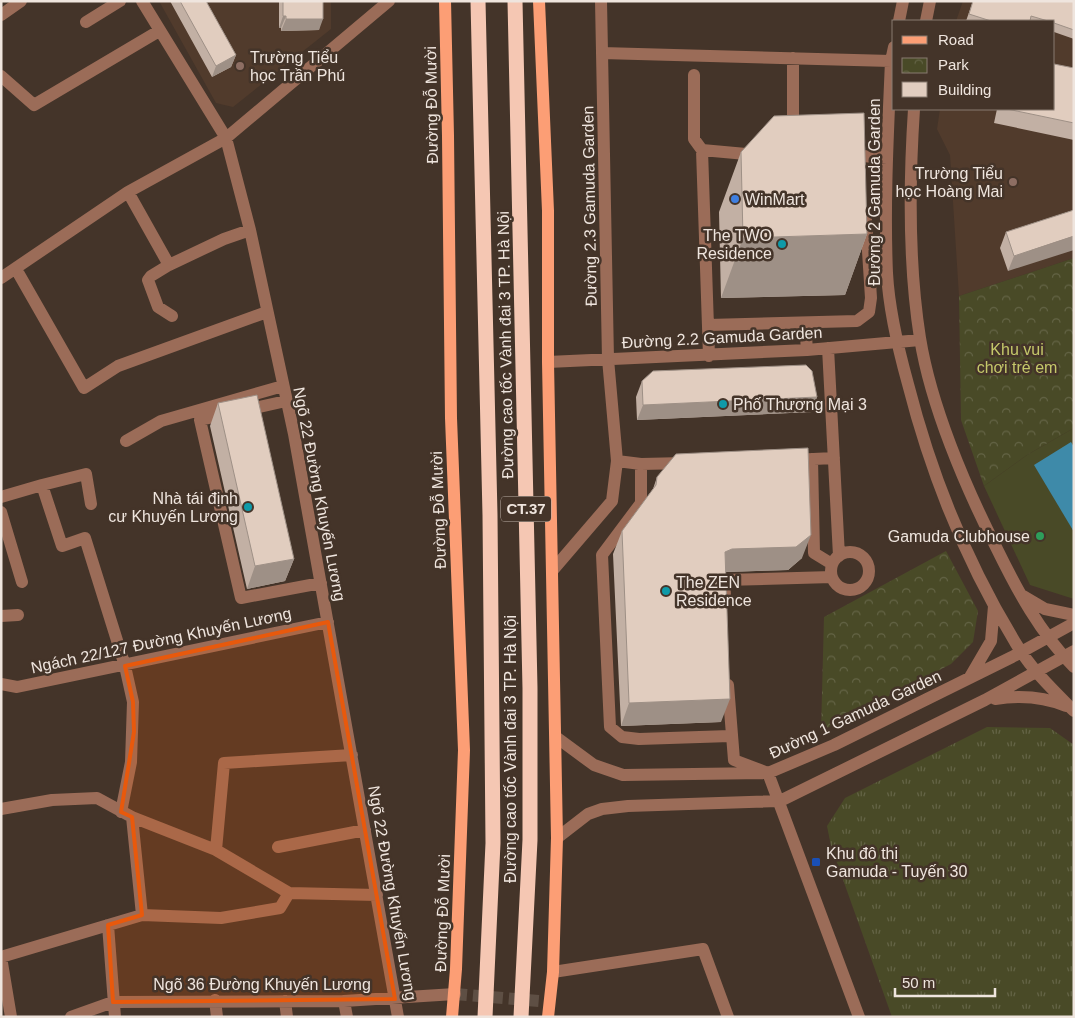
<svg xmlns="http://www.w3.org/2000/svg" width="1075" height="1018" font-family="Helvetica,sans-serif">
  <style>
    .built { fill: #513b2c }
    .grass { fill: url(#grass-tufts) }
    .park { fill: url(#park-crowns) }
    .garden { fill: #494a27 }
    .water { fill: #3e8aa9 }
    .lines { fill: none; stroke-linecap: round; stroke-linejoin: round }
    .minor-tunnel { stroke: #5e4f44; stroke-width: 12; stroke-dasharray: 12 6; stroke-linecap: butt }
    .minor { stroke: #9b6c58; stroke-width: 12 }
    .major { stroke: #fc9e75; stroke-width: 12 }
    .highway { stroke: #f5c7b3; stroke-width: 15 }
    .wall { fill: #c2b0a4 }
    .shaded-wall { fill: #9e9086 }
    .building { fill: #e1cdbf; stroke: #9e9086 }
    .marked { fill: #e8590c; fill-opacity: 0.2; stroke: #e8590c; stroke-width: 4; stroke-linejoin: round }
    .education-dot { fill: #8d6e63; stroke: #443429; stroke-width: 2 }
    .shop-dot { fill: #3f7fe0; stroke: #443429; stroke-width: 2 }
    .culture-dot { fill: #0f9aa8; stroke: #443429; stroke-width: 2 }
    .leisure-dot { fill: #2e9e5b; stroke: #443429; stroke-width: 2 }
    .transit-dot { fill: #1a4fb4; stroke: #443429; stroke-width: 2 }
    .labels { text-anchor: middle; stroke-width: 5; stroke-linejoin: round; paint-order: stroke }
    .shield { fill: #443429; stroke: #bcb0a8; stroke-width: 1 }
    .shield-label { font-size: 15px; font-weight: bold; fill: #efe5de }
    .poi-label { font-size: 16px; fill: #efe5de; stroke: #443429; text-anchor: start }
    .street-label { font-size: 16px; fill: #efe5de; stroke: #443429 }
    .park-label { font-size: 16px; fill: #c5c86a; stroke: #443429 }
  </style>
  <defs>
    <pattern id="grass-tufts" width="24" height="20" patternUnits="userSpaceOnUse" patternTransform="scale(1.25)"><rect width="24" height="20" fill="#494a27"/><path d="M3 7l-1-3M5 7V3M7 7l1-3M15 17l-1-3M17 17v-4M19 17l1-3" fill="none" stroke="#646446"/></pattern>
    <pattern id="park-crowns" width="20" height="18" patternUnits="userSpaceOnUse" patternTransform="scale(1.25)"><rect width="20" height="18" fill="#494a27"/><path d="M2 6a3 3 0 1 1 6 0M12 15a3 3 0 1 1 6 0" fill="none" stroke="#646446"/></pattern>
  </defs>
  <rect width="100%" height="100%" fill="#443429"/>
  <path class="built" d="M159,1h172v28l-98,78 -17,-4z
    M963,1h111v257l-115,38 -9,-141 -13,-26 3,-20h114v-88h-98z"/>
  <path class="grass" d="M987,727l63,1 24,17v272h-182l-61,-171 -4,-20 18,-28z"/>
  <path class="park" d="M1074,258v170l-47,27 -43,31 -23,-66 -2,-124z
    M946,551l32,60 -5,31 -22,22 -130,67 3,-114z"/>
  <path class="garden" d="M1074,428v171l-44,-14 -46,-99 43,-31z"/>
  <path class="water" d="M1071,442l3,5v85l-40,-67z"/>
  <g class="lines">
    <path class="minor-tunnel" d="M455,994l95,8"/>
    <path class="minor" d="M142,1l84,137 24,92 44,204 104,583
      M601,1l7,358 9,102 24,3
      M1,15l20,-14
      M899,21l4,-20
      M926,21l4,-20
      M86,22l34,-21
      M894,47l-3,14c-3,71 -7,142 -4,212 2,38 11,75 21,111 23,90 59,179 107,258 15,26 38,48 59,69
      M602,53l289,8
      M694,75v64l8,11 55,5
      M1,76l33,29 125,-74
      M914,109c-5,76 -6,153 6,229 11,68 45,148 76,209 21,43 44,86 78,120
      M793,130v-72
      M702,150l7,206
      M850,155l37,3
      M128,192l41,73 -18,11 -3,4 10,27 14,9
      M169,265l55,-26 26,-9
      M16,269l68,119 34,-22 149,-54
      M1,278l127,-86 98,-54 163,-137
      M805,323l2,27
      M708,325l149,-4 12,-9 2,-14 -5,-78
      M828,348l11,208
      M548,362l259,-12 113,-10
      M286,401l-86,19 41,178 80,-15
      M126,441l35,-20 122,-35
      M812,459l2,94 18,11
      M793,460l41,-2
      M685,463l-44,1v39l-39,52 8,172 12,10 17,2 91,-3
      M42,485l44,-11 5,30
      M1,497l41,-12 20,61 23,-8 40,128 8,36 -2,60 -10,50
      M1,512l21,70
      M831 571a19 19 0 1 1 38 0a19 19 0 1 1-38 0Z
      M552,571l60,-70 5,-40
      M725,595l-1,-15 108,-3
      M1023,596l22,13 29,6
      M1,616l17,-1
      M970,677l21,-36 3,-35
      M1,684l16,3 311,-65
      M728,685l6,75 34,13 91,244
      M995,699c25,-4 47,-3 71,7
      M556,737l38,28 29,10 145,-2 66,-28 178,-88 62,-34
      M1,809l51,-9 45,-2 35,19 84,33 73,43 88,2
      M132,817l10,98
      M557,838l31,-24 14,-5 26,-3 152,-5 205,-101 89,-49
      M278,847l87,-17
      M216,850l8,-87 128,-8
      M108,925l7,92
      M1,957l141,-42 79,3 59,-10 9,-15
      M1,957l10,60
      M553,972l150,-23 25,68
      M215,1000l2,17
      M285,1001l2,16
      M344,1001l3,16
      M71,1017l42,-15 231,-1 111,-7"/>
    <path class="major" d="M445,1l3,135 3,282 13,332 -8,219 -4,48
      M539,1l9,210v151l9,476 -4,134 -5,45"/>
    <path class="highway" d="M478,1l12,514 3,328 -8,174
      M515,1l15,687v152l-9,177"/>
  </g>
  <path class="wall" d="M170,1h36l30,54 -5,12 -19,10z
    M279,1h44l-4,29 -38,1v-3h-2z
    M973,1h101v38l-20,-7v-11h-88z
    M1074,68v72l-80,-17 3,-14h57z
    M741,152l126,82 -22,61 -124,3 -2,-86z
    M1074,210l-66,61 -8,-23 6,-16z
    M642,381l175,16 -5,15 -175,8 -1,-23z
    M218,403l76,156 -9,22 -38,8 -37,-163z
    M657,477l145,81 -14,12 -62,2 -5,150 -100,4 -8,-172 9,-23 31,-42z"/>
  <path class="shaded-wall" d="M283,16h3l-5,12h-2z
    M286,19h37l-4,11 -38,1z
    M236,55l-5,12 -19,10 4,-11z
    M867,234l-22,61 -124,3 22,-60z
    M1074,236v14l-66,21 6,-15z
    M817,397l-5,15 -175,8 6,-15z
    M811,535l-9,23 -14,12 -64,2 1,-20 7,-3z
    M294,559l-9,22 -38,8 8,-23z
    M730,699l-9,23 -100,4 8,-23z"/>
  <path class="building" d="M180,1h26l30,54 -20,11z
    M283,1h40v18h-37v-3h-3z
    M973,1h101v29l-20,-7v-2h-6l-17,-5 -1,5h-39l-22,-7z
    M1054,64l20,4v55l-67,-14h47z
    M864,113l3,121 -124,4 -2,-86 33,-36z
    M1074,210v26l-60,20 -8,-24z
    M806,365l6,6 5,26 -174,8 -1,-24 11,-10z
    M257,395l37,164 -39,7 -37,-163z
    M808,448l3,87 -15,12 -64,2 -7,3 5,147 -101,4 -7,-172 34,-46 1,-8 19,-23z"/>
  <path class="marked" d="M328,622l67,377 -282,3 -5,-77 34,-10 -10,-98 -11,-5 13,-80 -1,-30 -8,-36z"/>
  <g class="education-dot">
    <circle cx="240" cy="66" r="5"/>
    <circle cx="1013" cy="182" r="5"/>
  </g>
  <circle class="shop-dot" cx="735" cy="199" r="5"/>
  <g class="culture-dot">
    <circle cx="782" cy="244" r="5"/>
    <circle cx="723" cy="404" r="5"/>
    <circle cx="248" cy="507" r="5"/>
    <circle cx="666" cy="591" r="5"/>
  </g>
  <circle class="leisure-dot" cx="1040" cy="536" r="5"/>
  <rect class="transit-dot" x="811" y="857" width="10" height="10" rx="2.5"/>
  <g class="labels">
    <rect class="shield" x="501" y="496.5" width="50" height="25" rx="4"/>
    <g class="shield-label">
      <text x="526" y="514">CT.37</text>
    </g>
    <g class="poi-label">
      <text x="250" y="63">Trường Tiểu<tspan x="250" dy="18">học Trần Phú</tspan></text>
      <text x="1003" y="179" text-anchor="end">Trường Tiểu<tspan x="1003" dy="18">học Hoàng Mai</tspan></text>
      <text x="745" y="205">WinMart</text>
      <text x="772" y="241" text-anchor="end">The TWO<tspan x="772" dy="18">Residence</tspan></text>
      <text x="733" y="410">Phố Thương Mại 3</text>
      <text x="238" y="504" text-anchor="end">Nhà tái định<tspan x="238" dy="18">cư Khuyến Lương</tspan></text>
      <text x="1030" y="542" text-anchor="end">Gamuda Clubhouse</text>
      <text x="676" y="588">The ZEN<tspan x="676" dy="18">Residence</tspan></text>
      <text x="826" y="859">Khu đô thị<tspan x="826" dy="18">Gamuda - Tuyến 30</tspan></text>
    </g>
    <g class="street-label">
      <text transform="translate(431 105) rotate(-91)" y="6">Đường Đỗ Mười</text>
      <text transform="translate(874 192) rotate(-90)" y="6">Đường 2 Gamuda Garden</text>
      <text transform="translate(589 206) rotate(-91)" y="6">Đường 2.3 Gamuda Garden</text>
      <text transform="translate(722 337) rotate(-3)" y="6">Đường 2.2 Gamuda Garden</text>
      <text transform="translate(505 345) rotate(-91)" y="6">Đường cao tốc Vành đai 3 TP. Hà Nội</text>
      <text transform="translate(320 494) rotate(79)" y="6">Ngõ 22 Đường Khuyến Lương</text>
      <text transform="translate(438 510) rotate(-92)" y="6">Đường Đỗ Mười</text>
      <text transform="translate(161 640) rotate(-12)" y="6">Ngách 22/127 Đường Khuyến Lương</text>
      <text transform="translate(855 714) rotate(-25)" y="6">Đường 1 Gamuda Garden</text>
      <text transform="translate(510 749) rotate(-90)" y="6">Đường cao tốc Vành đai 3 TP. Hà Nội</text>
      <text transform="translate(393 893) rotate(80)" y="6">Ngõ 22 Đường Khuyến Lương</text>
      <text transform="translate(442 913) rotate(-88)" y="6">Đường Đỗ Mười</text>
      <text x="262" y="990">Ngõ 36 Đường Khuyến Lương</text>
    </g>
    <g class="park-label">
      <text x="1017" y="355">Khu vui<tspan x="1017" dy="18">chơi trẻ em</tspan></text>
    </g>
  </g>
  <rect width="1075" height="1018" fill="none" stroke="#efe5de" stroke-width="5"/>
  <rect x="892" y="20" width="162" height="90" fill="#443429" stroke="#887b71"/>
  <rect x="902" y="36" width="25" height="8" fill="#fc9e75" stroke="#887b71"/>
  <text x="938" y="45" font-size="15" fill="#efe5de">Road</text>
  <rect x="902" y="58" width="25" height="15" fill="url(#park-crowns)" stroke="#887b71"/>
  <text x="938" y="70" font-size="15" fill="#efe5de">Park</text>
  <rect x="902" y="82" width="25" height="15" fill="#e1cdbf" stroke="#887b71"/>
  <text x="938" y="95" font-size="15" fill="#efe5de">Building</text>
  <path d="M895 988v8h100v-8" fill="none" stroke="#efe5de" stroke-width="2.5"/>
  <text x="902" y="988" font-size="15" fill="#efe5de" stroke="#443429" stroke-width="4" paint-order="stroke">50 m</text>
</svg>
